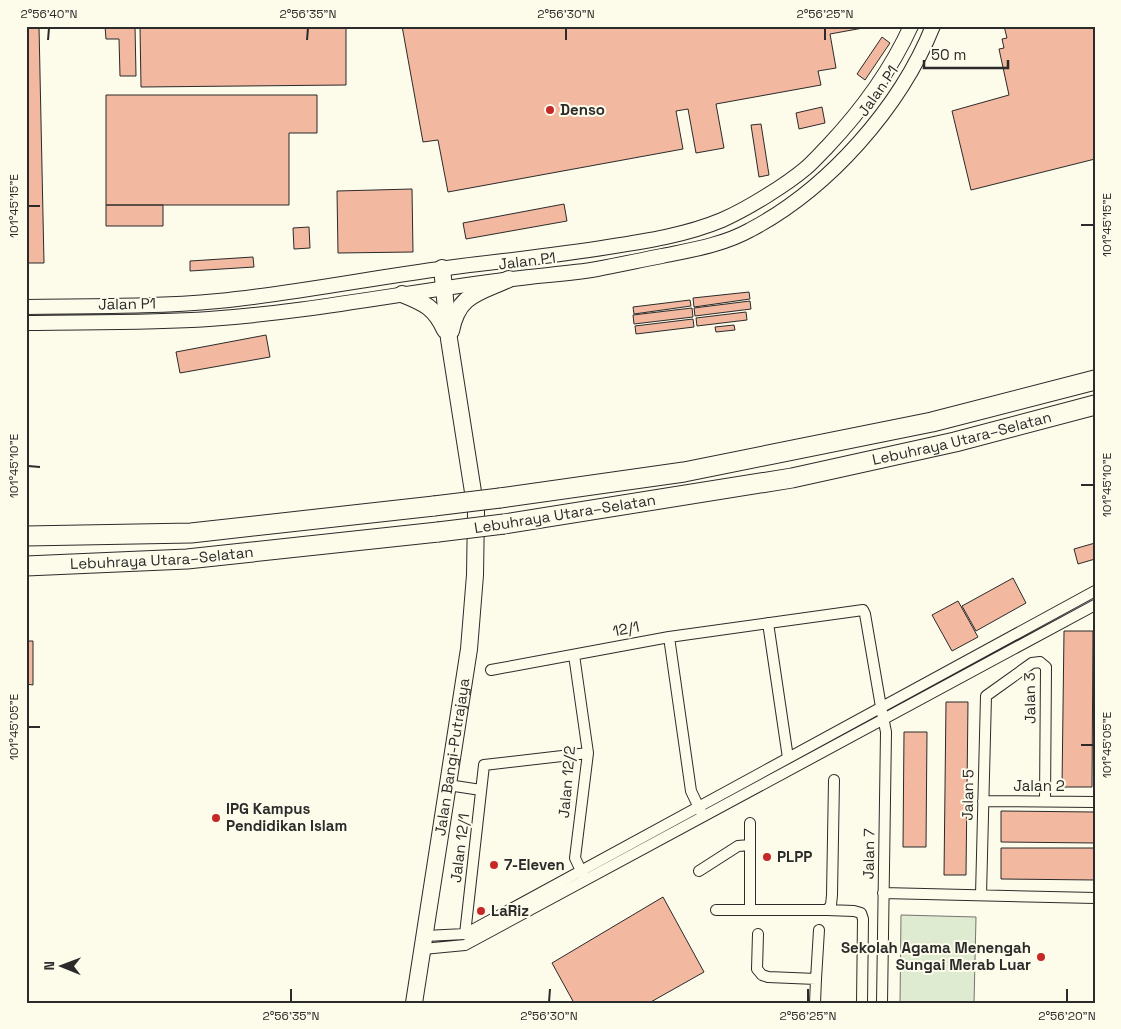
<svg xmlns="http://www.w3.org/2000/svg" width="1121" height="1029" font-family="'Space Grotesk',sans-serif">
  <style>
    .green { fill: #deebd1; stroke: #74746e }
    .building { fill: #f2b8a0; stroke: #2b2b2b }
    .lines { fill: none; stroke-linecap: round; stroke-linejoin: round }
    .street-casing { stroke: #2b2b2b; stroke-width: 12 }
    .secondary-casing { stroke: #2b2b2b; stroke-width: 16 }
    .primary-casing { stroke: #2b2b2b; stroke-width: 18 }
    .highway-casing { stroke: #2b2b2b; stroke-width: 21 }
    .street { stroke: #fdfbea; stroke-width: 10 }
    .secondary { stroke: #fdfbea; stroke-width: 14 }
    .primary { stroke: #fdfbea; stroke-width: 16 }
    .highway { stroke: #fdfbea; stroke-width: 19 }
    .highway-bridge-casing { stroke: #2b2b2b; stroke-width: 21; stroke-linecap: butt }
    .highway-bridge { stroke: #fdfbea; stroke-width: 19 }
    .ticks { fill: none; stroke: #2b2b2b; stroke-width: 2 }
    .poi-dot { fill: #c62828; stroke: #fdfbea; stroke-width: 2 }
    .labels { text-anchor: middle; stroke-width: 4; stroke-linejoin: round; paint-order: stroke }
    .street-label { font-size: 15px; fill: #2b2b2b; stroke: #fdfbea }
    .poi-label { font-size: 15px; font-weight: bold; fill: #2b2b2b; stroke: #fdfbea; text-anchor: start }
    .neatline { fill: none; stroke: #2b2b2b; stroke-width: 2 }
    .ticks-label { font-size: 12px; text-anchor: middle; fill: #2b2b2b }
  </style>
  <rect width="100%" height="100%" fill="#fdfbea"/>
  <path class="green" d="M901,915l75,2 -2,86h-74z"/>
  <path class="building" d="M26,26h13l5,237h-18z
    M105,26h30l1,50h-16l-1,-37h-13z
    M140,26h206v59l-205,2z
    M402,26h461v2l-33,6 6,34 -18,3 3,14 -105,19 8,44 -28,5 -8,-44 -12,2 7,38 -235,43 -10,-52 -15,2z
    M1004,26h91v133l-124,31 -19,-79 57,-16 -10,-46 5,-1 -2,-9 5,-1z
    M882,37l8,6 -25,37 -8,-6z
    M106,95h211v38h-28v72h-183z
    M822,107l3,16 -26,6 -3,-16z
    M761,124l8,51 -10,2 -8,-52z
    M412,189l1,63 -75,1 -1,-62z
    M564,204l3,17 -101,18 -3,-16z
    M106,205h57v21h-57z
    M309,227l1,21 -16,1 -1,-21z
    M253,257l1,10 -64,4v-10z
    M749,292l1,7 -56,8 -1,-9z
    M690,300l1,6 -57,8 -1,-7z
    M750,301l1,8 -56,7 -1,-8z
    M692,308l1,9 -59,7 -1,-9z
    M746,312l1,8 -50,6 -1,-8z
    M693,319l1,8 -58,7 -1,-8z
    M734,325l1,5 -19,2 -1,-5z
    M266,335l4,22 -90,16 -4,-21z
    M1095,543v16l-17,5 -4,-15z
    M1013,578l13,25 -50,28 -14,-25z
    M958,601l20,36 -26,14 -20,-36z
    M1064,631h29l-1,156h-30z
    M26,641h7v44l-7,-1z
    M946,702h22l-2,173h-22z
    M904,732h23l-1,115h-23z
    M1001,811l94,1v31l-94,-1z
    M1001,848h94v32l-94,-1z
    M663,897l41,75 -55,31h-75l-22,-40z"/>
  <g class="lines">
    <defs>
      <path id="street" d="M768,623l20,135
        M669,637l22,154 10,21
        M574,655l14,98 -13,105 8,17
        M491,670l178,-33 194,-27 2,4 16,93 5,25 -4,271
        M448,785l33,5
        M983,801l112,1
        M699,871l39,-25 12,-1
        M883,893l212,5
        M981,895l5,-199 46,-33 8,-1 6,5 -1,134
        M750,909v-86
        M716,910h111l4,-5 1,-10 2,-115
        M827,910l27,1 7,2 2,6 -1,84
        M465,934l19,-169 104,-12
        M758,934l-1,35 5,6 6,2 48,2 3,-49
        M425,936l40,-2 630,-343
        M423,949l42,-4 630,-340
        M815,1003l1,-24"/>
      <path id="secondary" d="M26,307c64,-1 128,0 192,-6 82,-8 162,-25 244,-35 48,-6 97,-11 146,-19 39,-6 78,-12 114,-27 25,-11 64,-35 84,-52 7,-6 14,-14 21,-21 34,-36 63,-75 84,-121
        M26,323c61,-1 123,0 183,-4 102,-7 202,-28 303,-40 28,-4 57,-5 85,-10 22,-4 44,-9 65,-13 29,-6 61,-11 88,-26 78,-41 150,-122 183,-204"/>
      <g id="primary">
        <path d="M402,294c23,9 33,14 43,36"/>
        <path d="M451,331c7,-37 28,-38 58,-52"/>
        <path id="s1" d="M414,1003l55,-354 6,-74 1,-64 -27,-172 -7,-71"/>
      </g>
      <g id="highway">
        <path d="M500,498l184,-26 248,-50 163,-42"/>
        <path id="s2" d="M504,524l288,-46 163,-36 140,-37"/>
        <path d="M26,536l165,-3 243,-27"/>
        <path id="s3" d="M26,566l161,-7 251,-27"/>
      </g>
    </defs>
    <use href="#street" class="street-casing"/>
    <use href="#secondary" class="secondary-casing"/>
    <use href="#primary" class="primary-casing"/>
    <use href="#highway" class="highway-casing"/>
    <use href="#street" class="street"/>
    <use href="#secondary" class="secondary"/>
    <use href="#primary" class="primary"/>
    <use href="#highway" class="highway"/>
    <defs>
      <path id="highway-bridge" d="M434,506l66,-8
        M438,532l66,-8"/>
    </defs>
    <use href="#highway-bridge" class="highway-bridge-casing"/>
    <use href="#highway-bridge" class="highway-bridge"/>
  </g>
  <path class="ticks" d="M48,40l1,-12M307,40l1,-12M566,40v-12M825,40v-12M28,206h12M1081,225h13M28,466l12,1M1081,485h13M28,727h12M1081,745h13M291,1002v-13M549,1002l1,-13M808,1002v-13M1067,1002v-13"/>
  <g class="poi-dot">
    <circle cx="550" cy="110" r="5"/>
    <circle cx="216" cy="818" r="5"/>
    <circle cx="767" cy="857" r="5"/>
    <circle cx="494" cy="865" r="5"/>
    <circle cx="481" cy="911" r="5"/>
    <circle cx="1041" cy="957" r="5"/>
  </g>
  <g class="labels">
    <g class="street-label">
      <text transform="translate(878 91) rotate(-55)" y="5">Jalan P1</text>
      <text transform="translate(527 261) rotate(-7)" y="5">Jalan P1</text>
      <text transform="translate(127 304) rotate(-1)" y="5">Jalan P1</text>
      <text dy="5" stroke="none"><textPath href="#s2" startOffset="466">Lebuhraya Utara–Selatan</textPath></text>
      <text transform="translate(565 514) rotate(-9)" y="5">Lebuhraya Utara–Selatan</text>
      <text dy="5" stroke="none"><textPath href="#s3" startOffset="136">Lebuhraya Utara–Selatan</textPath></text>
      <text transform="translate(626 629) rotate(-11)" y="5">12/1</text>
      <text transform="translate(1030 698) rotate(-91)" y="5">Jalan 3</text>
      <text dy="5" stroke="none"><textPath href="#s1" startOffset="249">Jalan Bangi-Putrajaya</textPath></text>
      <text transform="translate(567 782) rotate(-85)" y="5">Jalan 12/2</text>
      <text x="1039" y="791">Jalan 2</text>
      <text transform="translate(968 795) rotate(-89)" y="5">Jalan 5</text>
      <text transform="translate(460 848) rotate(-83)" y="5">Jalan 12/1</text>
      <text transform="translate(869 854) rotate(-89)" y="5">Jalan 7</text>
    </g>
    <g class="poi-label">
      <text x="560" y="115">Denso</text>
      <text x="226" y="814">IPG Kampus<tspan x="226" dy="17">Pendidikan Islam</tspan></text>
      <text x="777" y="862">PLPP</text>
      <text x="504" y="870">7-Eleven</text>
      <text x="491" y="916">LaRiz</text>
      <text x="1031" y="953" text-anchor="end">Sekolah Agama Menengah<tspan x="1031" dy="17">Sungai Merab Luar</tspan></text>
    </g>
  </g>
  <rect width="1121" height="1029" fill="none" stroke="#fdfbea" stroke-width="55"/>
  <g transform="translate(62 966) rotate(271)" stroke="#fdfbea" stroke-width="4" paint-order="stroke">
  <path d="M0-4L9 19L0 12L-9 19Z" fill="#2b2b2b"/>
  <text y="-8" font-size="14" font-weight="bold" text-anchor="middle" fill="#2b2b2b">N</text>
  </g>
  <path d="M924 60v8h84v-8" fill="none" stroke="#2b2b2b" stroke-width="2.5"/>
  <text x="931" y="60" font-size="15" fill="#2b2b2b" stroke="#fdfbea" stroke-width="4" paint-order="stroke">50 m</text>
  <rect x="28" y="28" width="1066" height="974" class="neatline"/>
  <g class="ticks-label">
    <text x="49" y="18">2°56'40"N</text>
    <text x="308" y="18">2°56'35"N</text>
    <text x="566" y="18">2°56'30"N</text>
    <text x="825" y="18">2°56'25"N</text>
    <text transform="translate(14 206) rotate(-90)" y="4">101°45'15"E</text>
    <text transform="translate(1107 225) rotate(-90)" y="4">101°45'15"E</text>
    <text transform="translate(14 466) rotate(-90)" y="4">101°45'10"E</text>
    <text transform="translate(1107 485) rotate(-90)" y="4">101°45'10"E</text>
    <text transform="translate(14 727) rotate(-90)" y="4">101°45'05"E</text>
    <text transform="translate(1107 745) rotate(-90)" y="4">101°45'05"E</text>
    <text x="291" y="1020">2°56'35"N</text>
    <text x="549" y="1020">2°56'30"N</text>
    <text x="808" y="1020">2°56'25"N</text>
    <text x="1067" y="1020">2°56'20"N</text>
  </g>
</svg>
